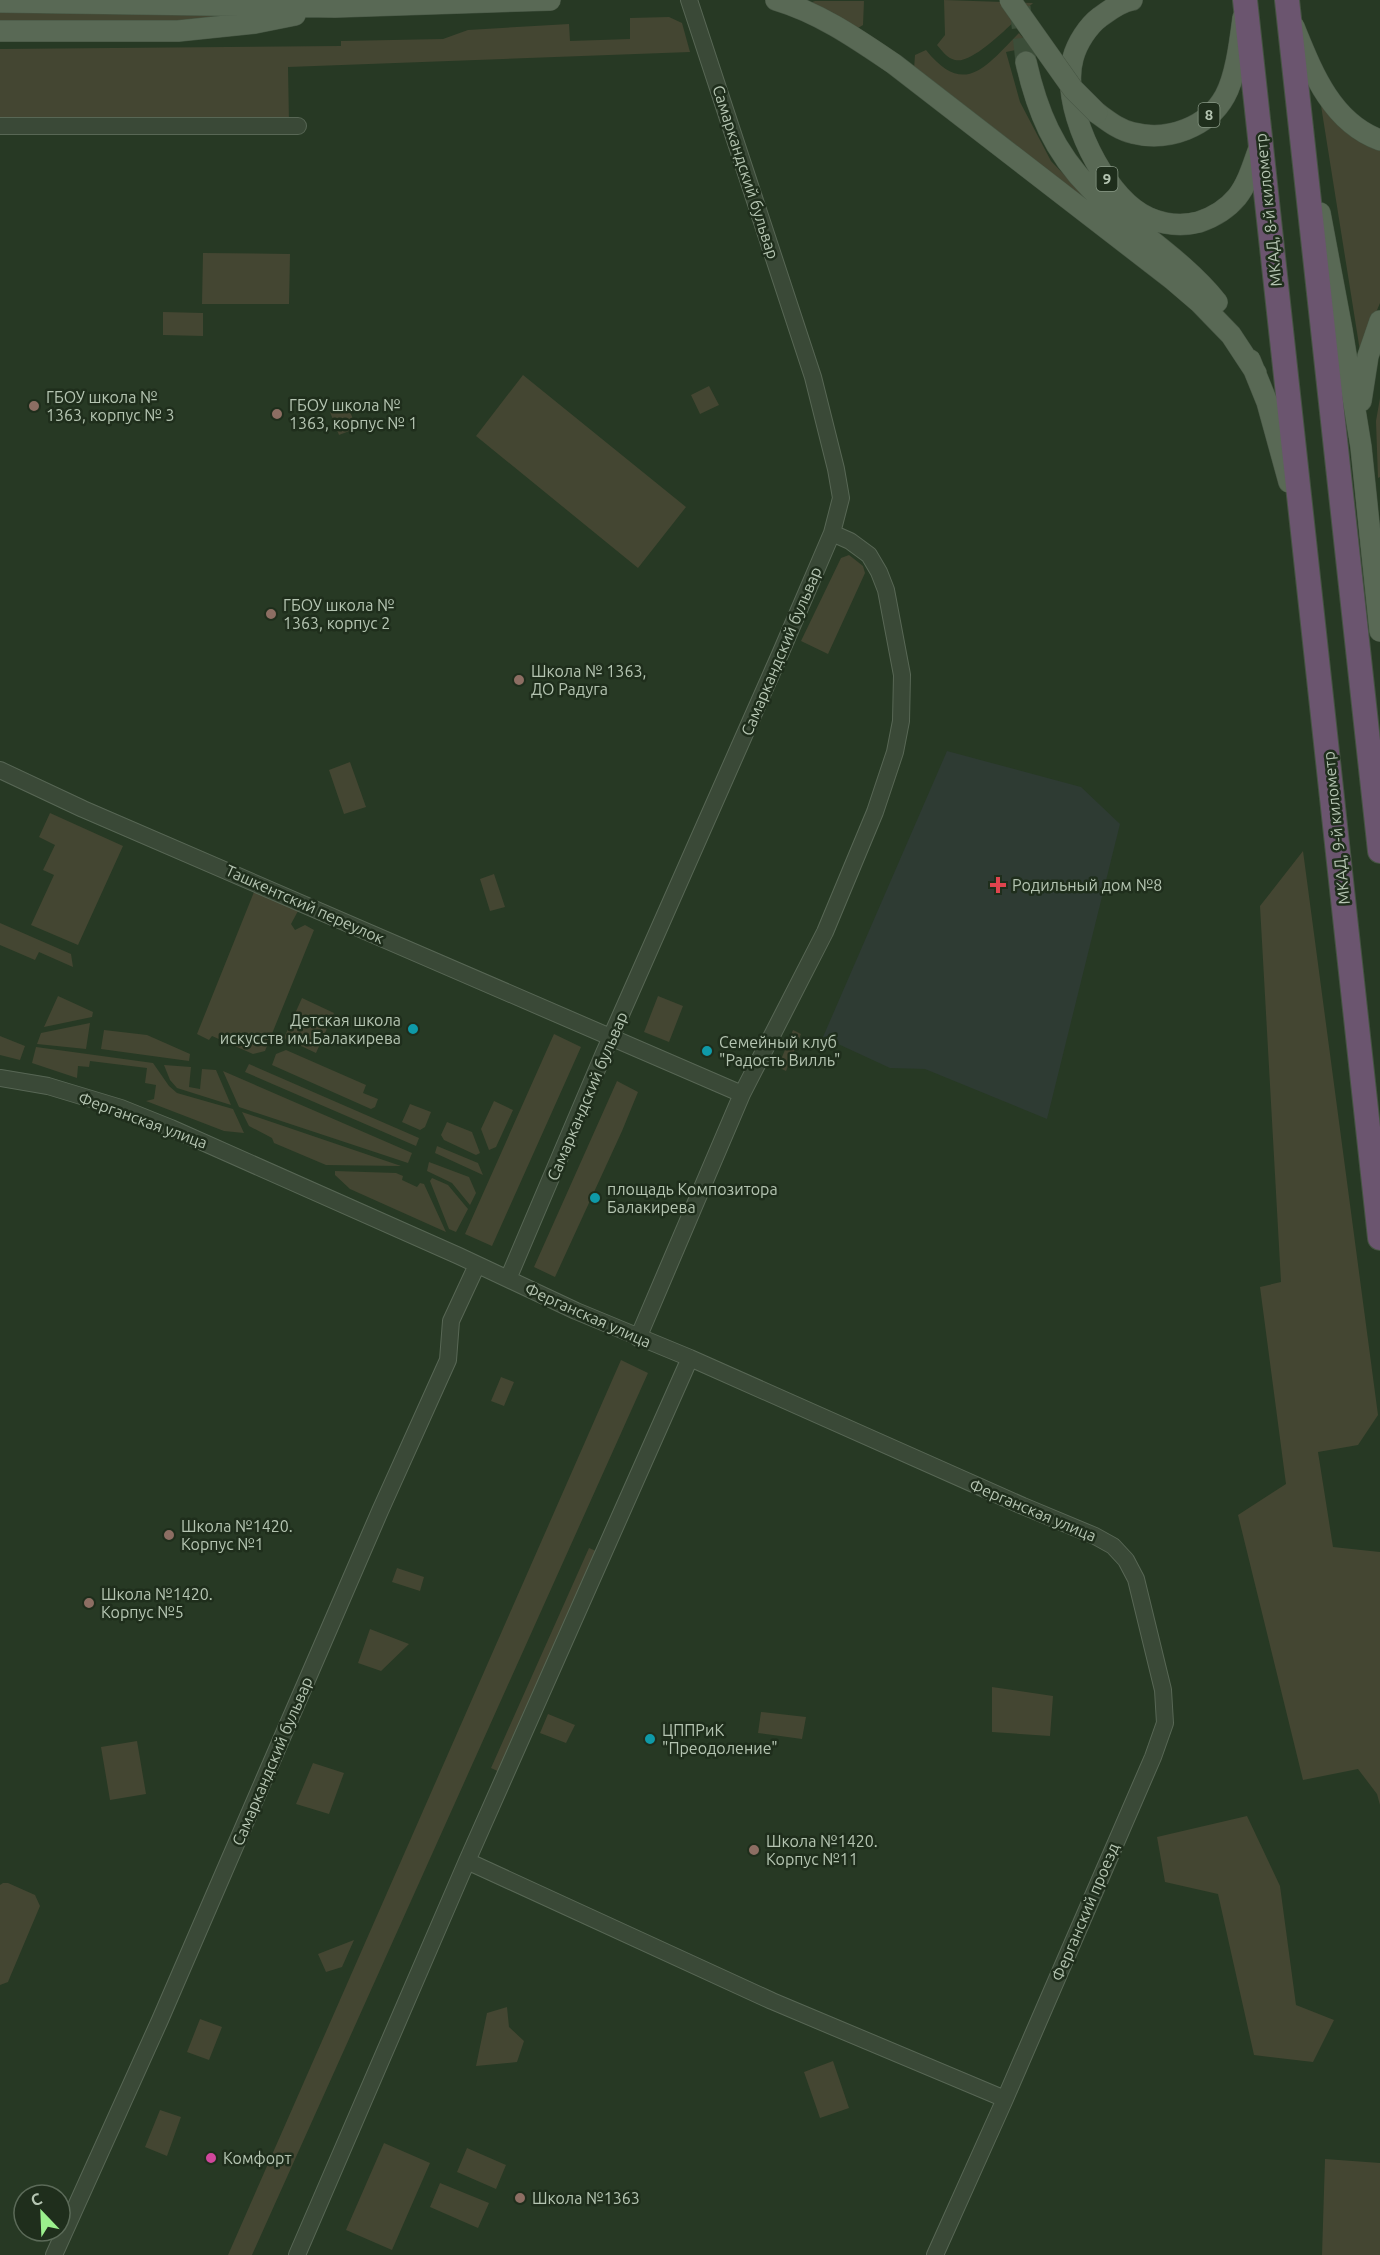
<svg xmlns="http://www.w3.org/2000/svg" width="1380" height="2255" font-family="Ubuntu,sans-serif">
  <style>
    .medical { fill: #2e3b33 }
    .green { fill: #444632 }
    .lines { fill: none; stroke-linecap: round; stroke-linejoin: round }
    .major-tunnel { stroke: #3c4e39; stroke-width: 21; stroke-dasharray: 21 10; stroke-linecap: butt }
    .minor-casing { stroke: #586755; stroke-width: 18 }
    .major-casing { stroke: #465543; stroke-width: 22 }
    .highway-casing { stroke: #455442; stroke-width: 26 }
    .minor { stroke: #3a4937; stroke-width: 16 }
    .major { stroke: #596955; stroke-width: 21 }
    .highway { stroke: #6b556f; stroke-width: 24 }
    .major-bridge-casing { stroke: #465543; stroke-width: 22; stroke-linecap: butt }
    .major-bridge { stroke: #596955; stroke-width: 21 }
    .education-dot { fill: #8d6e63; stroke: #1f2e1c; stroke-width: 2 }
    .health-dot { fill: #e0444e; stroke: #1f2e1c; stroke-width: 2 }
    .culture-dot { fill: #0f9aa8; stroke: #1f2e1c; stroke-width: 2 }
    .hotel-dot { fill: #d1479c; stroke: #1f2e1c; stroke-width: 2 }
    .labels { text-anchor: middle; stroke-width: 5; stroke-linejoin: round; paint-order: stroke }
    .shield { fill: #1f2e1c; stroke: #889885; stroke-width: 1.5 }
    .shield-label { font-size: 15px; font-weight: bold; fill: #b5c5b2 }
    .street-label { font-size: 16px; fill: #b5c5b2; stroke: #1f2e1c }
    .poi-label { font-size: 16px; fill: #b5c5b2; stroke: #1f2e1c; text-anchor: start }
  </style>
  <rect width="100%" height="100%" fill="#273924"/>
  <path class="medical" d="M947,751l134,36 39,37 -73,295 -122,-50 -35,-1 -67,-31z"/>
  <path class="green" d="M944,0l89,3c-14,13 -59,62 -78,57 -8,-2 -13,-9 -18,-15l8,-10z
    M815,1h49l-1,24 -5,3 -49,-25z
    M0,12l209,3 4,2 -8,3 -205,2z
    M669,17l13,6 8,29 -402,15 1,56h-289v-74l341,-3v-5l102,-2 25,-9 101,-6 1,17 60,-2v-21z
    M1019,33l12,14 -25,5 14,50 31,59 45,47 -182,-139 1,-14 11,-5c39,49 61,15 93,-17z
    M1319,93l61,51v159l-20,48z
    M203,253l87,1 -1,50h-87z
    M163,312l40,1v23l-40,-1z
    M523,375l163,132 -48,61 -162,-132z
    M709,386l10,19 -19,9 -9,-19z
    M1380,398v79l-2,1 -2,-57z
    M347,405l10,23 -18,7 -9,-23z
    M849,555l14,11 2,7 -37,81 -27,-13 40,-83z
    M350,762l16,45 -22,7 -15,-44z
    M50,813l73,33 -45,99 -47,-20 23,-50 -11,-5 12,-25 -16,-8z
    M1303,851l75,564 -20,30 -40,7 15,95 47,5v253l-3,-11 -19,-25 -55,11 -65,-265 48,-31 -26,-197 21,-5 -21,-376z
    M494,874l11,33 -15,4 -10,-32z
    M254,892l44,19 -7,13 4,6 10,-5 9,5 -49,121 -12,3 -41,-18 -3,4 -12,-6z
    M0,923l71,31 2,13 -34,-15 -4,8 -35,-15z
    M58,996l35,16 -1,5 -48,10z
    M658,996l25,10 -14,36 -25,-10z
    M302,998l32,15 -18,40 -32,-15z
    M90,1023l-4,26 -49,-5 4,-11z
    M104,1030l43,5 43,19 -1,7 -88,-12z
    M793,1030l8,4 -15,37 -8,-4z
    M554,1034l27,13 -89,199 -27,-12z
    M0,1036l25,10 -5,14 -20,-5z
    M36,1047l117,16 16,23 8,7 56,16 11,24 -20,-2 -78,-30 8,-2 2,-14 -11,-2 2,-15 -57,-7 -1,6 -11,-1 -1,12 -45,-15z
    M286,1050l80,35 -3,8 15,6 -3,8 -4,2 -99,-44 4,-11z
    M249,1064l170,74 -3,8 -171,-74z
    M164,1065l27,2 -2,20 11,2 2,-20 14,1 15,35 -54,-17 -7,-8z
    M223,1071l189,82 -4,10 -169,-56z
    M617,1081l21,11 -16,39 -67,146 -21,-10z
    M494,1101l19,9 -17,37 -7,3 -8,-21z
    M410,1104l21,8 -6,15 -5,3 -18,-8z
    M242,1112l159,54 -75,-1 -52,-22 -2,-5 -23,-12z
    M447,1122l25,10 8,21 -4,2 -32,-15 -3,-5z
    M437,1146l41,17 5,12 -48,-22z
    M429,1162l40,15 7,16 -6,12 -18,-22 -25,-12z
    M335,1171l61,2 7,3 -1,4 15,7 3,-4 4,1 22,48 -96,-43 -15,-14z
    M432,1178l16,7 20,24 -12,23 -7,-3 -19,-48z
    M621,1360l27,13 -396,882h-24z
    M501,1377l13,5 -10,24 -13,-5z
    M589,1548l7,3 -92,223 -13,-6z
    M397,1568l27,9 -4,14 -28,-9z
    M370,1629l39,15 -28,27 -23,-8z
    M992,1687l61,9 -3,40 -58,-4z
    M761,1712l45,5 -4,22 -44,-6z
    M548,1714l27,11 -9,18 -26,-10z
    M137,1741l9,53 -36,6 -9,-53z
    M313,1763l31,10 -15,41 -33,-10z
    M1247,1816l33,70 16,119 38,15 -21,42 -59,-7 -36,-161 -53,-12 -8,-45z
    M3,1883h5l27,12 5,11 -30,71 -2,5 -8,3v-100z
    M354,1940l-12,27 -16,5 -8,-18z
    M507,2007l2,20 15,14 -7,21 -41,4 11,-53z
    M200,2019l22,8 -13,33 -22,-8z
    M833,2061l16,47 -29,10 -16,-46z
    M160,2110l21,7 -14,39 -22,-9z
    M384,2143l46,20 -38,87 -46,-20z
    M467,2148l39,17 -10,24 -39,-17z
    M1325,2159l55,4v92h-58z
    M440,2183l49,20 -11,25 -48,-21z"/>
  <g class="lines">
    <path class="major-tunnel" d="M1020,7l6,55"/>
    <defs>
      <path id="minor" d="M0,126h298
        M0,770l83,39 659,285
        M0,1078l48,8 73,22 50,20 288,128 117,55 114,47 333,148 72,30 18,10 13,14 10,19 27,111 2,33 -12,34 -148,342 -70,156
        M508,1279l96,-226 177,-401 51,-119 9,-35 -5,-29 -23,-92 -124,-377
        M638,1338l104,-244 83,-162 50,-120 20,-60 6,-31 1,-46 -16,-85 -7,-18 -10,-17 -19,-14 -18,-8
        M467,1861l305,140 233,98
        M54,2255l106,-235 220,-509 68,-151 3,-39 26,-56
        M297,2255l170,-394 223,-503"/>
      <path id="major" d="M776,0c44,13 81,39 118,64l278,215 28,24 31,32 25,38
        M1132,0c-12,2 -22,10 -32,17 -12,9 -23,26 -27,41 -13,45 25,124 61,151 18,14 43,19 65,13 15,-5 28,-13 38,-25 12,-15 17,-36 24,-54
        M0,2l335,5 215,-7
        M1294,27c18,44 37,95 86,113
        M0,31h178l77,-8 40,-8
        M1026,62c11,49 28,90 64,126 40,41 91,69 127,114
        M1097,113c11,8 22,17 36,20 35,9 75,-6 92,-37 11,-20 15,-55 18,-78
        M1320,213l22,117 19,117 19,184
        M1250,360l17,42 22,80
        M1361,401l7,-45 12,-35"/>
      <path id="highway" d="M1245,0l135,1238
        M1287,0l93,851"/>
    </defs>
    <use href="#minor" class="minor-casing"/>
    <use href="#major" class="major-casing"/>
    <use href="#highway" class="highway-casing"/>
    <use href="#minor" class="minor"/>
    <use href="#major" class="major"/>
    <use href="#highway" class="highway"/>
    <defs>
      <path id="major-bridge" d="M1010,0l63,89 24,24"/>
    </defs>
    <use href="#major-bridge" class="major-bridge-casing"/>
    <use href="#major-bridge" class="major-bridge"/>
  </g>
  <g class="education-dot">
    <circle cx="34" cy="406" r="6"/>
    <circle cx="277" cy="414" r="6"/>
    <circle cx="271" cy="614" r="6"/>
    <circle cx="519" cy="680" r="6"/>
    <circle cx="169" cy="1535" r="6"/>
    <circle cx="89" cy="1603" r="6"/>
    <circle cx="754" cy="1850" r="6"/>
    <circle cx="520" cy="2198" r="6"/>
  </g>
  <path class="health-dot" d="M995 876h6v6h6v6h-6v6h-6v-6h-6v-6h6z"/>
  <g class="culture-dot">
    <circle cx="413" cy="1029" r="6"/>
    <circle cx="707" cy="1051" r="6"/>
    <circle cx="595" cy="1198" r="6"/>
    <circle cx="650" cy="1739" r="6"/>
  </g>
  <circle class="hotel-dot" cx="211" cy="2158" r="6"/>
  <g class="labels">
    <g class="shield">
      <rect x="1198.5" y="103" width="21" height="24" rx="4.5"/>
      <rect x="1096.5" y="167" width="21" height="24" rx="4.5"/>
    </g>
    <g class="shield-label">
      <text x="1209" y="120">8</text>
      <text x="1107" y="184">9</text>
    </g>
    <g class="street-label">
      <text transform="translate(746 172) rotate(72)" y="6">Самаркандский бульвар</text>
      <text transform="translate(1268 210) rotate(-96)" y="6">МКАД, 8-й километр</text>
      <text transform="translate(781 651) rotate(-67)" y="6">Самаркандский бульвар</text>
      <text transform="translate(1336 828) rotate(-96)" y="6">МКАД, 9-й километр</text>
      <text transform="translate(305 904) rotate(24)" y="6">Ташкентский переулок</text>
      <text transform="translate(587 1096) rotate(-67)" y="6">Самаркандский бульвар</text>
      <text transform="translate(143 1120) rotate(20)" y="6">Ферганская улица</text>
      <text transform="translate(588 1315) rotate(24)" y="6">Ферганская улица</text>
      <text transform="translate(1033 1510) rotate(23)" y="6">Ферганская улица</text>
      <text transform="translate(272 1761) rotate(-67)" y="6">Самаркандский бульвар</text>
      <text transform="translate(1085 1912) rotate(-67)" y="6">Ферганский проезд</text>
    </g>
    <g class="poi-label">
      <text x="46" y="403">ГБОУ школа №<tspan x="46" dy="18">1363, корпус № 3</tspan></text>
      <text x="289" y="411">ГБОУ школа №<tspan x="289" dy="18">1363, корпус № 1</tspan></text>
      <text x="283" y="611">ГБОУ школа №<tspan x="283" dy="18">1363, корпус 2</tspan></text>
      <text x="531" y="677">Школа № 1363,<tspan x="531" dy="18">ДО Радуга</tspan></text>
      <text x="1012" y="891">Родильный дом №8</text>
      <text x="401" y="1026" text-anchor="end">Детская школа<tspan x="401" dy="18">искусств им.Балакирева</tspan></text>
      <text x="719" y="1048">Семейный клуб<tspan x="719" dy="18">"Радость Вилль"</tspan></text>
      <text x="607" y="1195">площадь Композитора<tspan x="607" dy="18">Балакирева</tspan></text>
      <text x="181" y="1532">Школа №1420.<tspan x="181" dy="18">Корпус №1</tspan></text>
      <text x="101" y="1600">Школа №1420.<tspan x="101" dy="18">Корпус №5</tspan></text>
      <text x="662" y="1736">ЦППРиК<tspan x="662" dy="18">"Преодоление"</tspan></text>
      <text x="766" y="1847">Школа №1420.<tspan x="766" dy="18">Корпус №11</tspan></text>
      <text x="223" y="2164">Комфорт</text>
      <text x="532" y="2204">Школа №1363</text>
    </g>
  </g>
  <g transform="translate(42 2213) rotate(337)"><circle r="28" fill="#1f2e1c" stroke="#5b6a58" stroke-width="1.5"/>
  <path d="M0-4.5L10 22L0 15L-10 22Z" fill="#9bf08d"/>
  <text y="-9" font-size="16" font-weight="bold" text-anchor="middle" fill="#b5c5b2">С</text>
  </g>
</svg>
